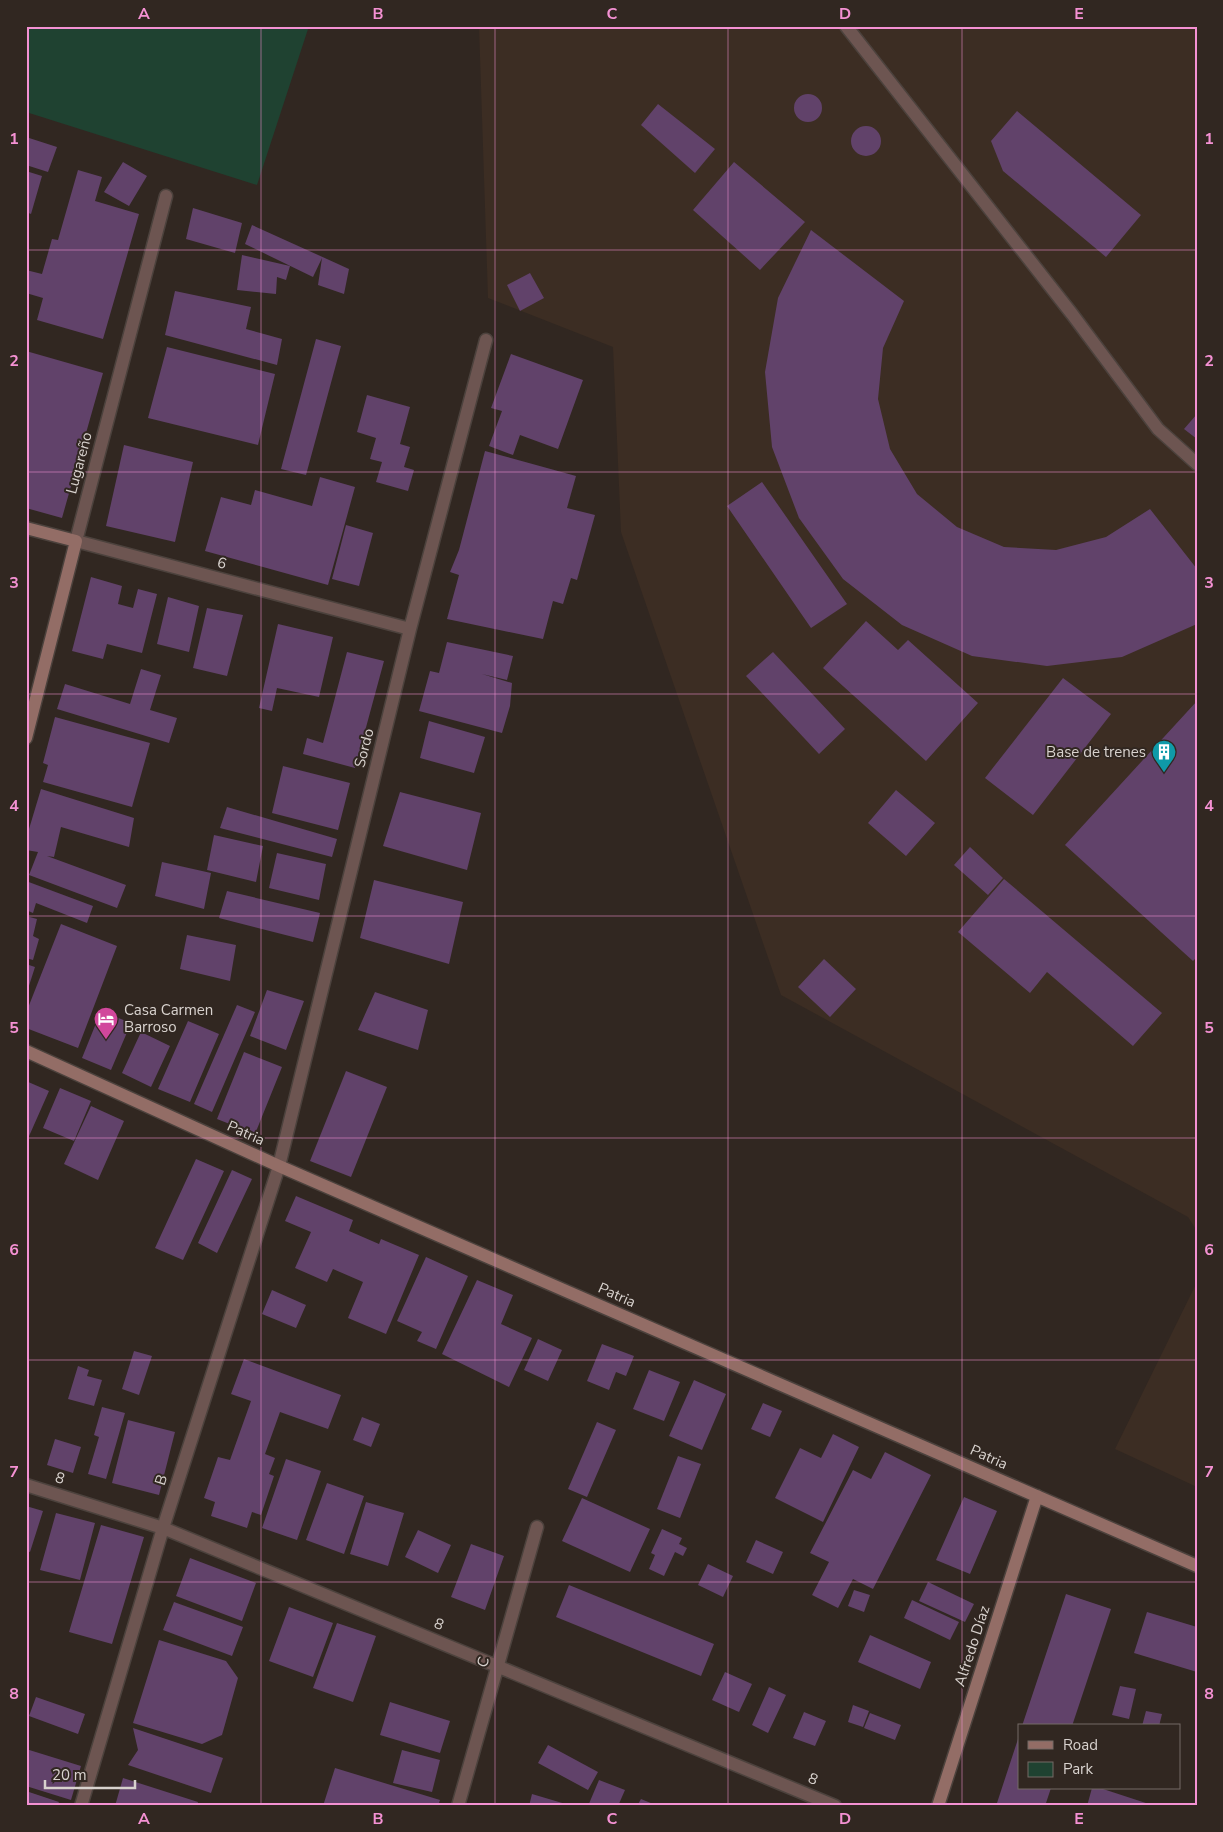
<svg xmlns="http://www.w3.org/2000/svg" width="1223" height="1832" font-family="'Nunito Sans',sans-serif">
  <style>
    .built { fill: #3c2d23 }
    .green { fill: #1f4231 }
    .building { fill: #61426a }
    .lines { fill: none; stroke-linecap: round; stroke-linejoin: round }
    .lane-casing { stroke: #4c423d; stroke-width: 15 }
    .street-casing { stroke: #4c423d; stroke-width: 15 }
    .secondary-casing { stroke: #4c423d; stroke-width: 15 }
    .lane { stroke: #6d5551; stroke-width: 12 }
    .street { stroke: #6d5551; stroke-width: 12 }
    .secondary { stroke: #936d66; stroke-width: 12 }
    .grid { fill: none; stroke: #f491d3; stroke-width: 1; stroke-opacity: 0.55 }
    .labels { text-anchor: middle; stroke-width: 4; stroke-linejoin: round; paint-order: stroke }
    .street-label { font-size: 15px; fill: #d8d2ce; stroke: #312721 }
    .poi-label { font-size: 15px; fill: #d8d2ce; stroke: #312721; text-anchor: end }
    .neatline { fill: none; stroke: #f491d3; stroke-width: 2 }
    .grid-label { font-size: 16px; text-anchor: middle; font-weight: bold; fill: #f491d3 }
  </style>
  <rect width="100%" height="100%" fill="#312721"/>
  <path class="built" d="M479,26h718v1205l-9,-14 -407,-222 -160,-463 -8,-185 -125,-49z
    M1197,1282v205l-82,-38z"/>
  <path class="green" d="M26,26h283l-52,159 -231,-73z"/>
  <path class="building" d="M794 108a14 14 0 1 1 28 0a14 14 0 1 1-28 0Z
    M658,104l57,45 -20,24 -54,-48z
    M1017,111l124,104 -35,42 -103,-86 -12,-30z
    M851 141a15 15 0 1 1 30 0a15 15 0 1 1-30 0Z
    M26,137l31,10 -9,25 -22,-7z
    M123,162l24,14 -18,30 -25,-14z
    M734,162l71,60 -45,48 -67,-60z
    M78,170l24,7 -7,24 44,13 -36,125 -66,-19 6,-22 -17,-5v-23l16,4 10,-35 6,1z
    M26,171l16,5 -11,38 -5,-2z
    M193,208l49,15 -7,30 -49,-14z
    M252,225l97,44 -5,25 -26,-9 4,-27 -9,19 -68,-33z
    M811,230l93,71 -21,47 -5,51 12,50 27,45 40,33 47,20 52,3 50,-13 44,-28 47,60v55l-75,33 -75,9 -75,-10 -70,-31 -59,-46 -44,-61 -27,-71 -7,-75 13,-74z
    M242,255l48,11 -4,14 -9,-3 -1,17 -39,-4z
    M530,273l14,25 -24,13 -13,-26z
    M175,291l76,16 -5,22 36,10 -5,26 -112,-30z
    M316,339l25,7 -35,129 -25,-6z
    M167,347l108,27 -17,71 -110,-27z
    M26,351l77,22 -41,145 -36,-10z
    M511,354l72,26 -25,69 -38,-14 -7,20 -24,-9 13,-35 -11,-3z
    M367,395l43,12 -10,37 10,3 -6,20 10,3 -6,21 -32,-9 6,-20 -12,-3 6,-21 -19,-6z
    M1197,414v25l-13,-10z
    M124,445l69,17 -18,80 -69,-16z
    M485,451l91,25 -9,32 28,7 -18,65 -6,-2 -8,26 -10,-3 -10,38 -96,-20 12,-44 -9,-3 9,-22z
    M320,477l35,10 -27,98 -123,-34 16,-54 30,8 4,-15 57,16z
    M762,482l85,122 -36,24 -84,-122z
    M346,525l27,8 -14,53 -27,-7z
    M91,577l31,9 -4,18 15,4 5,-19 19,5 -15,59 -35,-9 -4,15 -31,-8z
    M168,597l31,9 -10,46 -32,-8z
    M207,608l36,7 -16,61 -34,-8z
    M866,621l32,29 10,-10 70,63 -52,58 -103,-93z
    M278,624l55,13 -14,60 -42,-9 -5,23 -13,-3z
    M447,642l66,14 -6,24 -25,-6 30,9 -2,23 -8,27 -83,-22 11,-40 9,2z
    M347,652l37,9 -29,107 -52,-14 4,-16 16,5z
    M773,652l72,77 -26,25 -73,-78z
    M141,669l20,6 -11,35 27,8 -8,25 -112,-34 8,-25 65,20z
    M1063,678l48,36 -78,101 -48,-37z
    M1197,701v256l-4,4 -128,-116z
    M55,717l95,26 -18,64 -89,-25 5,-17 -5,-2z
    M429,721l56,16 -11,36 -54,-15z
    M283,766l67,17 -12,47 -66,-17z
    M41,789l93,29 -5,29 -68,-20 -7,30 -7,-1 79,29 -9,23 -88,-33 9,-23 -12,-2v-11z
    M896,790l39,33 -29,33 -38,-33z
    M400,792l81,21 -14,57 -84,-24z
    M227,807l110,32 -5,18 -112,-29z
    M214,835l49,11 -7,36 -49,-12z
    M970,847l33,31 -15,17 -34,-30z
    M277,853l49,11 -7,36 -50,-12z
    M162,862l49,11 -7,36 -49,-13z
    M1004,879l158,134 -29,33 -86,-74 -17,21 -72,-61z
    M374,880l89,22 -14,62 -89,-26z
    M26,881l67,25 -6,17 -51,-20 -3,10 -7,-3z
    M227,891l93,22 -7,29 -94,-24z
    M26,916l11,3 -4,17 6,3 -6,21 -7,-2z
    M61,924l56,22 -39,102 -52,-20v-15z
    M187,935l49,10 -6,36 -50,-12z
    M824,959l32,30 -26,28 -32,-30z
    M26,964l9,3 -8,25h-1z
    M267,990l37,11 -18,49 -36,-14z
    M375,992l53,18 -10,40 -60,-20z
    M237,1005l18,7 -43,100 -18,-8z
    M101,1011l30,12 -20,47 -29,-12z
    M188,1021l31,13 -29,68 -32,-13z
    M141,1032l29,14 -19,41 -29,-14z
    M244,1052l38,15 -27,67 -38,-15z
    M346,1071l41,16 -36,90 -41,-16z
    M26,1081l23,10 -23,52z
    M60,1088l31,13 -17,40 -31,-13z
    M91,1106l33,15 -26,59 -34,-16z
    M196,1159l28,12 -41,89 -28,-12z
    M232,1170l20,9 -35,74 -19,-10z
    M296,1196l57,24 -4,11 30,13 2,-5 38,16 -33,79 -38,-16 15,-36 -30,-13 -6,13 -32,-14 16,-36 -26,-11z
    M426,1257l42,19 -32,73 -19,-8 5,-9 -25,-11z
    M477,1280l36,15 -12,29 31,14 -23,49 -67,-33z
    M272,1290l34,15 -10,23 -34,-14z
    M538,1339l24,11 -14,31 -24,-11z
    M602,1344l32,12 -8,20 -10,-4 -7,18 -22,-9z
    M134,1351l18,5 -13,39 -17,-6z
    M244,1359l97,36 -13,34 -48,-17 -15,42 10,4 -6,16 5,2 -13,39 -9,-3 -5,16 -36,-12 4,-14 -11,-4 14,-41 12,3 21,-59 -20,-7z
    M78,1366l11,4 -2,6 15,4 -8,26 -26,-7z
    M649,1370l31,12 -16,39 -31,-12z
    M694,1380l32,14 -24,56 -33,-14z
    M763,1403l19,8 -12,26 -19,-8z
    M102,1407l23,6 -19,66 -18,-5 11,-37 -5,-2z
    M362,1417l18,7 -9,23 -18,-7z
    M128,1420l47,12 -16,63 -47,-12z
    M597,1422l19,8 -29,67 -19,-8z
    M833,1434l26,13 -36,75 -48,-24 25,-50 21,10z
    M55,1439l26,8 -8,26 -26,-8z
    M885,1452l46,23 -58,114 -20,-10 -15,29 -26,-13 17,-33 -19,-9 43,-83 18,9z
    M678,1456l23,8 -21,54 -23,-9z
    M286,1459l35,12 -24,69 -35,-12z
    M327,1483l37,13 -20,58 -38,-14z
    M964,1497l33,14 -27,63 -34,-14z
    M582,1498l68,31 -20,43 -68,-31z
    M366,1502l38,11 -16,53 -38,-12z
    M26,1506l17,5 -13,41 -4,-1z
    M56,1513l39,10 -15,57 -40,-10z
    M101,1525l43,12 -32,107 -43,-12z
    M662,1529l20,9 -3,6 8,4 -4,8 -8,-4 -11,24 -15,-7 6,-14 -4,-2z
    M418,1530l33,15 -13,28 -33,-16z
    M756,1540l27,12 -10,22 -27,-12z
    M471,1544l33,12 -19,54 -34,-13z
    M190,1558l66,25 -14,38 -66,-25z
    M708,1564l25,12 -10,21 -25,-12z
    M928,1582l46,22 -9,18 -46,-21z
    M569,1585l145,59 -13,32 -145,-59z
    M854,1590l16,5 -6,17 -16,-6z
    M1066,1594l45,15 -39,117h-50z
    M912,1600l47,22 -9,18 -46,-22z
    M174,1602l69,25 -11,29 -69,-26z
    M289,1607l44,16 -20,54 -44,-16z
    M1147,1612l50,15v45l-63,-19z
    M337,1623l39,13 -23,66 -40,-14z
    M870,1635l61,27 -11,27 -62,-27z
    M159,1640l67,21 12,17 -16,57 -20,9 -69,-21z
    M725,1672l27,12 -13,28 -27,-12z
    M1120,1686l16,3 -7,30 -17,-4z
    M769,1687l17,8 -18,38 -16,-8z
    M36,1697l49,17 -7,20 -49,-18z
    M390,1702l60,19 -10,32 -60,-18z
    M853,1705l16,6 -6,16 -15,-5z
    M1146,1711l16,3 -3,12h-17z
    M804,1712l22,9 -11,25 -22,-8z
    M870,1713l31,12 -6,15 -31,-12z
    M133,1728l90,30 -12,35 -83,-28 10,-15z
    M1019,1736v52h32l-6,18h-49z
    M548,1745l50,27 -10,18 -50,-27z
    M26,1749l55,17 -10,34 -45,-14z
    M402,1750l38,10 -8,32 -39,-9z
    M335,1768l105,32 -2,6h-115z
    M123,1778l75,24 -1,4h-82z
    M599,1780l26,10 -7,16h-30z
    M1092,1788h8l55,18h-68z
    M26,1791l33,11 -2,4h-31z
    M532,1794l37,11v1h-40z
    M641,1799l17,7h-21z"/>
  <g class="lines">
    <defs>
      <path id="lane" d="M846,26l226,288 86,115 39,35"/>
      <path id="street" d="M166,196l-90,345 334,88
        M26,1485l137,43 672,278
        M81,1806l82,-278 116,-362 131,-537 76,-289
        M458,1806l79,-279"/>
      <path id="secondary" d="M26,528l50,13 -50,197
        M26,1051l253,115 918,400
        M938,1806l99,-310"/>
    </defs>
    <use href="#lane" class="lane-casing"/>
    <use href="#street" class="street-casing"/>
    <use href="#secondary" class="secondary-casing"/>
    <use href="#lane" class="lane"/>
    <use href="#street" class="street"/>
    <use href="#secondary" class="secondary"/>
  </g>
  <path class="grid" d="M261,26v1780M495,26v1780M728,26v1780M962,26v1780M26,250h1171M26,472h1171M26,694h1171M26,916h1171M26,1138h1171M26,1360h1171M26,1582h1171"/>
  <defs>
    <symbol id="building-pin" viewBox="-11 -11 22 30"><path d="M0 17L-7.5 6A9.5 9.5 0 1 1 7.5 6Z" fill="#0f9aa8" stroke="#312721"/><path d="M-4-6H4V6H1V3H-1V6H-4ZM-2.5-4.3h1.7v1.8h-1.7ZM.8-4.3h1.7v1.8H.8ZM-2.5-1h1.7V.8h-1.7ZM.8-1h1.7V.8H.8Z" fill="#fff"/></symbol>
    <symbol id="hotel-pin" viewBox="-11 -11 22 30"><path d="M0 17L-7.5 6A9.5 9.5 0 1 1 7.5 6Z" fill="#d1479c" stroke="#312721"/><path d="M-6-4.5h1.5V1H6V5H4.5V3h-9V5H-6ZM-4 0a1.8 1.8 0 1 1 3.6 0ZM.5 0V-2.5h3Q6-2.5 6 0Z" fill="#fff"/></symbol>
  </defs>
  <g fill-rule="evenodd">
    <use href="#building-pin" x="1150" y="738" width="28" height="38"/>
    <use href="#hotel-pin" x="92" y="1005" width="28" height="38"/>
  </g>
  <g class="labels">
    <g class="street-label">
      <text transform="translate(79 463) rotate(-75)" y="5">Lugareño</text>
      <text transform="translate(222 563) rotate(15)" y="5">6</text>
      <text transform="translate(364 748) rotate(-76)" y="5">Sordo</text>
      <text transform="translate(246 1133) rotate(24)" y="5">Patria</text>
      <text transform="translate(617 1295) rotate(24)" y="5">Patria</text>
      <text transform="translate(989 1457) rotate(24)" y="5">Patria</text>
      <text transform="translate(60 1478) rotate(17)" y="5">8</text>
      <text transform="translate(161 1480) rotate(-72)" y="5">B</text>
      <text transform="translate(439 1624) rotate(22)" y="5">8</text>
      <text transform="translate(972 1646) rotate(-72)" y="5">Alfredo Díaz</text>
      <text transform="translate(483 1662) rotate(-74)" y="5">C</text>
      <text transform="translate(813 1779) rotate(23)" y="5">8</text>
    </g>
    <g class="poi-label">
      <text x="1146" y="757">Base de trenes</text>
      <text x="124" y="1015" text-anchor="start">Casa Carmen<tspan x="124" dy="17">Barroso</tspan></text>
    </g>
  </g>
  <rect width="1223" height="1832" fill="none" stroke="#312721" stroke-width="55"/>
  <rect x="1018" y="1724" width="162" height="65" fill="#312721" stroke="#746b66"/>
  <rect x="1028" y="1741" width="25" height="8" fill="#936d66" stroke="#746b66"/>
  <text x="1063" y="1750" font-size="15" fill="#d8d2ce">Road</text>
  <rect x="1028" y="1762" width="25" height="15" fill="#1f4231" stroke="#746b66"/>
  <text x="1063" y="1774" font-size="15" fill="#d8d2ce">Park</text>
  <path d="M45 1780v8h90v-8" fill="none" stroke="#d8d2ce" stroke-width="2.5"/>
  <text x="52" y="1780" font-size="15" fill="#d8d2ce" stroke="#312721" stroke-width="4" paint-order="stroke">20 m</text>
  <rect x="28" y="28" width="1168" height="1776" class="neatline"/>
  <g class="grid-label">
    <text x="144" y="19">A</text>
    <text x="378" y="19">B</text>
    <text x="612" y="19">C</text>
    <text x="845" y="19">D</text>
    <text x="1079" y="19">E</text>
    <text x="14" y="144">1</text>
    <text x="1209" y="144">1</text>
    <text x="14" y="366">2</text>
    <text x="1209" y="366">2</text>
    <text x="14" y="588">3</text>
    <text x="1209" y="588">3</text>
    <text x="14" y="811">4</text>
    <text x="1209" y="811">4</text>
    <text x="14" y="1033">5</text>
    <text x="1209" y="1033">5</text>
    <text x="14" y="1255">6</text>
    <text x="1209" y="1255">6</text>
    <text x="14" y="1477">7</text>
    <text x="1209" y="1477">7</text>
    <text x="14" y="1699">8</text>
    <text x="1209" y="1699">8</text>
    <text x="144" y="1824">A</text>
    <text x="378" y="1824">B</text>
    <text x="612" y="1824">C</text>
    <text x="845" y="1824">D</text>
    <text x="1079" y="1824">E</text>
  </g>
</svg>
